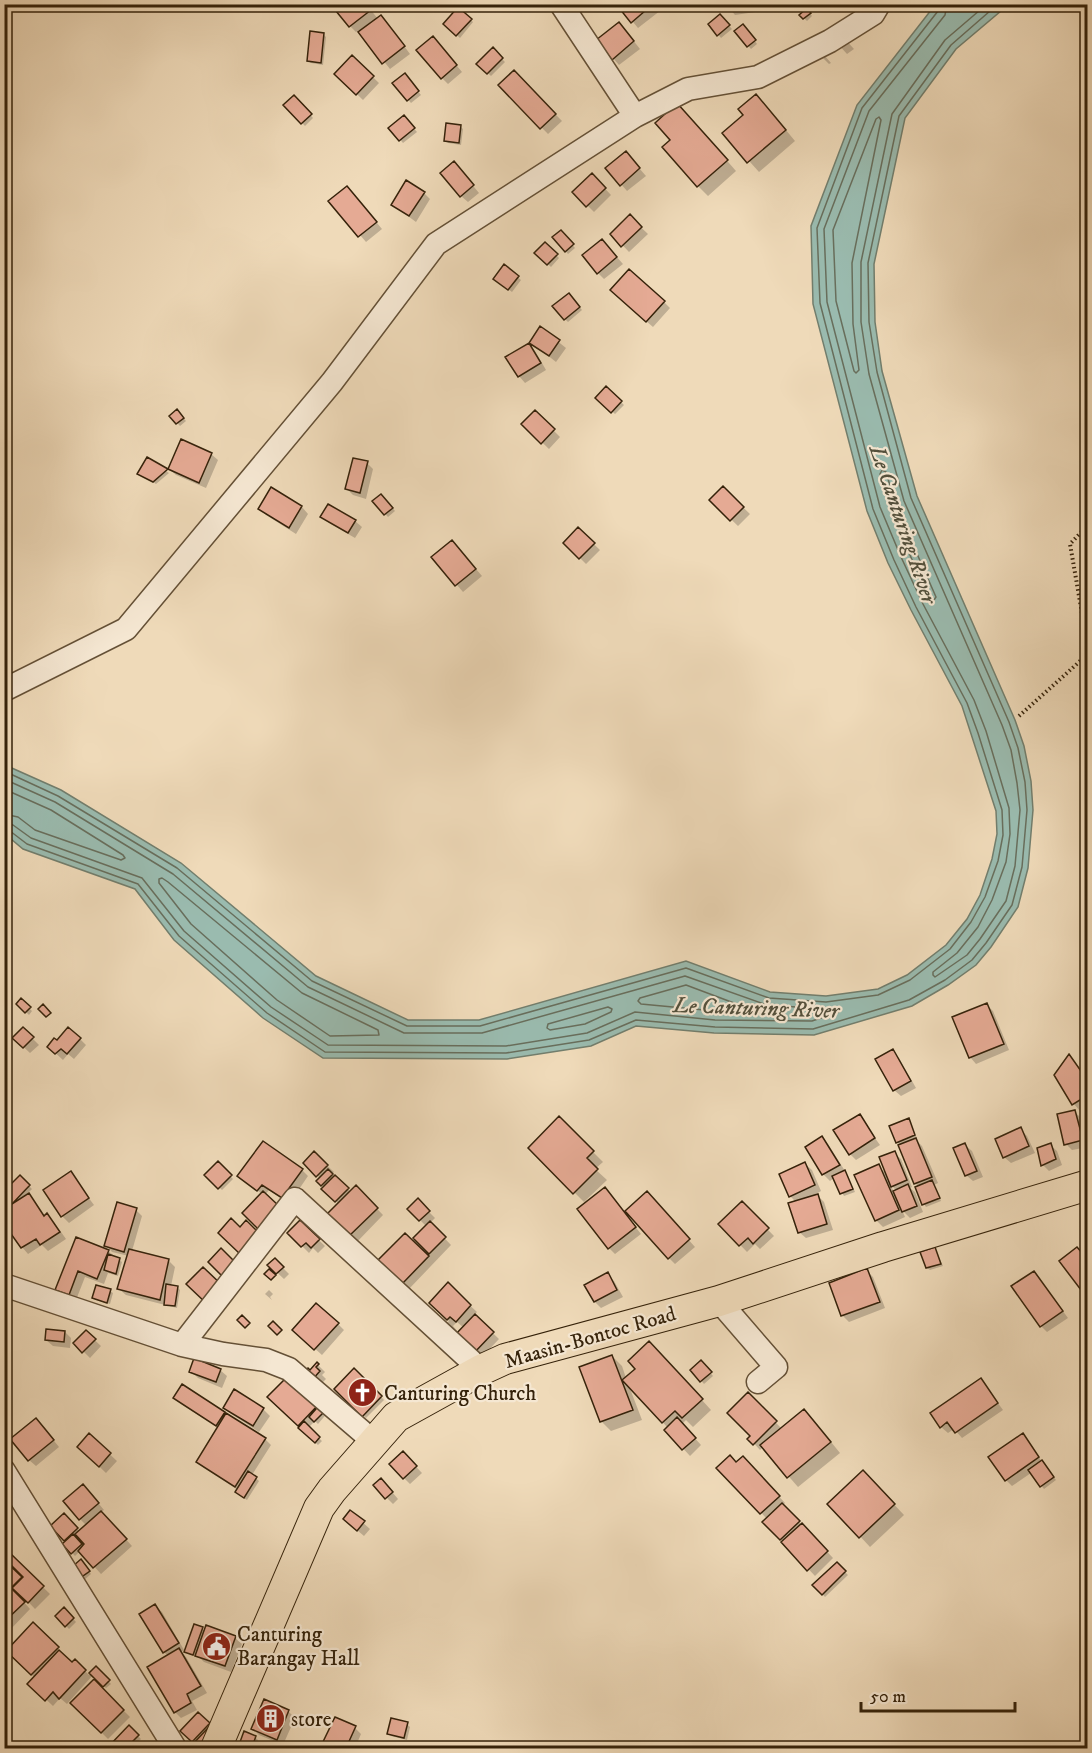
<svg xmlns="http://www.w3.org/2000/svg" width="1092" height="1753" font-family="'IM FELL DW Pica',serif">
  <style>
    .water { fill: #9abbaf; stroke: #727e6d; stroke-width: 1.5 }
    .shadow { fill: #0003; fill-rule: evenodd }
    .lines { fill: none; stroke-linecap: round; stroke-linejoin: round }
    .shore { stroke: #686e5c; stroke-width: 1.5 }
    .building { fill: #e5aa94; stroke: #35220a; stroke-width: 1.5 }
    .minor-casing { stroke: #645036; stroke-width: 25 }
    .major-casing { stroke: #35220a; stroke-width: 32 }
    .path { stroke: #35220a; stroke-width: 4; stroke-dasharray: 1.5 3; stroke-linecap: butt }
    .minor { stroke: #f5e7d2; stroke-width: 22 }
    .major { stroke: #efdab9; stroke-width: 30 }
    .labels { text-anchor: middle; stroke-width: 4.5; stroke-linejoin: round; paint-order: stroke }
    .street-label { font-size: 21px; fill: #35220a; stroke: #f5e7d2 }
    .poi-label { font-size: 21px; fill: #35220a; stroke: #f5e7d2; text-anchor: start }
    .water-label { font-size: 22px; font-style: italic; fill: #53503c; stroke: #f5e7d2 }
  </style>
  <rect width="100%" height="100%" fill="#efdab9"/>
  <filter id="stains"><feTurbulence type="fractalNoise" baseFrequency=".00333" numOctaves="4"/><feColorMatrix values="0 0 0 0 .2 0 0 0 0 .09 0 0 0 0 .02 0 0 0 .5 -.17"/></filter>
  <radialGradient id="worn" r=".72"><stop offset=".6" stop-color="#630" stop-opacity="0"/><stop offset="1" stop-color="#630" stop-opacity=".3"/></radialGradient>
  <path class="water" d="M935,5h73l-52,44 -51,69 -31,146 1,58 7,49 35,125 98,224 9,26 7,35 2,29 -5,58 -10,39 -27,40 -15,18 -28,20 -36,21 -98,29 -100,-2 -78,-7 -45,20 -84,13 -184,-1 -60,-40 -89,-78 -39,-51 -112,-40 -18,-15v-69l56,25 120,73 135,113 92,44h71l207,-59 84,31 56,4 52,-7 29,-14 39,-30 21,-26 13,-24 12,-36 5,-25 -1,-23 -34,-105 -51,-96 -23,-47 -21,-52 -54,-207 -2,-78 46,-121z"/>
  <path class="shadow" d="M366,4l12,15 9,4 23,31 -20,15 -31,-39 -3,2 -6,-6z
    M618,4h45l2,3 -27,21z
    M728,4h26l1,8 -20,3 -6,-7z
    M458,9l15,13 -13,16 -15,-14z
    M807,10l5,6 -5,5 -6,-6z
    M720,16l12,13 -11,9 -11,-14z
    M746,29l11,15 -6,5 -15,-17z
    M625,30l15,19 -21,16 -6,-7z
    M323,34l3,3 -3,28 -12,-2 -3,-2z
    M844,38l10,11 -7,5 -10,-11z
    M439,44l23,28 -14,12 -6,-6z
    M493,50l12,12 -14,14 -13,-12z
    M825,56l6,7 -2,1 -6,-6z
    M352,57l27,26 -16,17 -27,-26z
    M514,72l48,49 -14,13 -48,-49z
    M407,78l14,17 -10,8 -17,-20z
    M294,97l19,21 -8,8 -20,-21z
    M766,106l29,35 -36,31 -35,-39z
    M687,115l49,56 -28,25 -10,-10 -25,-46z
    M404,117l13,15 -14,11 -13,-15z
    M460,126l3,3 -2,16 -13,-2 -2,-2z
    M632,160l14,16 -19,15 -6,-7z
    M460,170l19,23 -11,9 -7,-6z
    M592,175l19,20 -17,17 -20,-20z
    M424,193l6,6 -14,23 -23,-17z
    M353,194l29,35 -16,13 -35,-41z
    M630,217l18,17 -19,18 -17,-18z
    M561,232l14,16 -7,6 -14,-17z
    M545,244l14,14 -8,9 -14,-14z
    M608,247l15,17 -19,15 -6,-6z
    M504,266l17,14 -9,12 -15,-11z
    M571,297l11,13 -14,12 -3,-3z
    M618,297l46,5 6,6 -17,19z
    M541,328l25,20 -10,14 -25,-20z
    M529,345l6,6 11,19 -21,13 -6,-7z
    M606,388l18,17 -9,9 -18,-16z
    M177,411l9,10 -6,5 -9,-10z
    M535,412l25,25 -11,12 -26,-25z
    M211,454l7,6 -12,28 -30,-13 -7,-6z
    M148,459l21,14 -13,11 -17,-11z
    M367,463l6,6 -7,30 -13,-4 -6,-6z
    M723,488l27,26 -12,12 -27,-26z
    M271,489l31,18 6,7 -12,20 -30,-19 -6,-7z
    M384,498l11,13 -7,6 -14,-16z
    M322,517l33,4 7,6 -7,11 -26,-15z
    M578,529l22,21 -14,14 -21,-21z
    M458,548l24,28 -19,16 -30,-35z
    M21,1000l11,11 -3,4 -11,-11z
    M987,1005l6,6 16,39 -33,14 -6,-7z
    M23,1029l16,16 -9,8 -16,-15z
    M80,1039l6,6 -12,14 -6,-5 -5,6 -14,-13z
    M892,1051l7,7 17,30 -15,8 -7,-6z
    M1069,1056l19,24v26l-8,5 -6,-7 -18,-29z
    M1075,1112l6,6 7,29 -16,3 -6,-6z
    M859,1116l21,29 -24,15 -6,-6z
    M559,1118l44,44 -8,7 12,11 -23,22 -54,-54z
    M908,1120l9,18 -2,1 7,7 16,37 -4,2 7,16 -15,6 -2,-3 -5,-17 -4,-4 -14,-37 -4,-4z
    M1020,1129l7,7 8,17 -24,10 -7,-6z
    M822,1138l6,6 17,27 10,21 -11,4 -10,-18 -4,3 -7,-7 -16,-26z
    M965,1145l7,6 11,26 -10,4 -7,-6z
    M1050,1145l7,6 5,14 -13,6 -6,-6z
    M314,1153l20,19 -2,2 19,18 5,-5 27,28 -28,29 -28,-28 12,-12 -16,-15 2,-1 -7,-7 3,-2 -16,-16z
    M894,1153l7,6 11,28 -2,1 5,4 8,20 -13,6 -8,-8 3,7 -22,10 -7,-7 2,-54 10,9zM890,1184l7,7 -3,1z
    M218,1163l15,16 -11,11 -16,-15z
    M805,1164l7,6 9,21 -5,3 8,8 9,28 -27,8 -7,-6 -3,-30 -6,-6z
    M302,1170l6,6 -19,28 -20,-14 -4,5 -3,-1 -23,-18z
    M70,1173l24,32 -25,18 -7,-7z
    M20,1177l12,12 -5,5 18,23 2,-2 7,7 12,17 -18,12 -6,-6 -14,9 -6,-7 -7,-43 -11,-10z
    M611,1196l30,38 -26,20 -6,-6z
    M653,1200l42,47 -20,17 -6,-6z
    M418,1201l17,17 -5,5 21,22 -42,44 -29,-29 32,-19 15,-14 -18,-18z
    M742,1203l32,33 -14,13 -5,-5 -8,8 -27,-28z
    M136,1210l6,6 -10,35 37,10 6,6 -4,19 6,1 3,3 -3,18 -51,-13 -7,-6 10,-33 -17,-4 -6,-7z
    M300,1222l25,24 -7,7 -5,-5 -4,5 -20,-20z
    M77,1239l31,12 14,11 -4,14 -10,-3 -4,11 -19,-7 -9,23 -13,-4 -6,-7z
    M935,1249l8,17 -13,4 -3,-2z
    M275,1260l14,14 -5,5 -15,-14z
    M1088,1260v35l-6,-6z
    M866,1270l7,7 12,31 -36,14 -7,-7z
    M1034,1272l34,46 -21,14 -6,-6z
    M607,1274l7,7 9,16 -22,11 -6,-6 -9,-17z
    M448,1285l29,27 -3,3 25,24 -18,19 -36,-34 4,-3 -18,-18zM457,1322l7,6 -5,5 -6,-7z
    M269,1290l4,4 -3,3 2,3 -7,-6z
    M110,1291l3,2 -3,11 -16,-6z
    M338,1324l6,6 -22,25 -21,-19z
    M65,1332l6,6 -1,10 -17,-2 -7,-6z
    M86,1332l15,14 -11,12 -15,-15z
    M659,1353l52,57 -18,17 -7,-7 -4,4 19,21 -11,11 -24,-26 2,-2 -39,-42 13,34 -31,11 -10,-10 11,-65 10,10 4,12z
    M701,1362l12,14 -9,8 -12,-14z
    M317,1364l8,8 -3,3 4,4 -5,5 -11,-12z
    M220,1370l7,6 -5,12 -24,-10 -7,-7z
    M354,1370l30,30 -18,18 -30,-29z
    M981,1380l22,30 -41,28 -8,-9 -6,4 -7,-6z
    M235,1392l28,17 7,7 -11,16 -28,-18 -6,-6z
    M748,1394l34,35 32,-8 26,32 -42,34 -35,-40 -3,3 -10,-11 2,-3z
    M175,1397l49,16 41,26 6,6 -19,30 7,6 -12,19 -8,-5 -1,-5 -34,-22 -6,-6 21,-34 -38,-24z
    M269,1397l53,7 7,7 -11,13 -3,-3 -7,7 14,13 -4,4z
    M42,1426l17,21 -23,19 -7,-6z
    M89,1435l28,26 -11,12 -27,-26z
    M1022,1435l34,45 -12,9 -13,-16 -19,13 -6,-6z
    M403,1453l19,20 -12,11 -6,-6z
    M737,1463l12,1 36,39 -2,2 50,53 -18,18 -51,-54 3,-3 -48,-51z
    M873,1482l31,33 -34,32 -40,-43z
    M387,1486l11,13 -5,5 -6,-6z
    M89,1492l15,18 -3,2 31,34 -31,28 -21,-23 -5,5 -11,-12 2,-2 -14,-16 12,-11 16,17 7,-6 -7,-7zM77,1534l10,10 -4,3 -9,-10z
    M351,1512l19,17 -6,7 -13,-11z
    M11,1556l39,38 -15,15 -20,-21 -2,2 17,19 -21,22 -5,-5v-64z
    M83,1564l8,10 -7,6 -3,-3z
    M837,1564l11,11 -23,22 -11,-12z
    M155,1606l7,6 22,38 -3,2 5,5 21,36 -15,8 5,9 -16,8 -6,-6 -7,-56 -4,-4z
    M64,1609l12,13 -7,7 -12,-13z
    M33,1624l39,40 3,-3 14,14 7,-7 15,16 -5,4 -13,-13 -26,29 -7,-6 -7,8 -23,-22 5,-6 -27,-27z
    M202,1629l4,3 29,6 7,6 -11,28 -27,-10 -7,-7 -1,2 -7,-3 -3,-3z
    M94,1681l36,36 -22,22 -36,-36z
    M288,1711l7,7 -12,27 -24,-10 -6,-6z
    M198,1715l13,12 -4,21h-10l-3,-3 1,-2 -13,-12z
    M336,1719l19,9 6,6 -6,14h-33z
    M407,1724l3,3 -3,13 -16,-4 -3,-3z
    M129,1727l12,12 -9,9h-22z
    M255,1737l3,3 -3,8 -13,-6z"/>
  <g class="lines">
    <path class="shore" d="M947,4l-2,11 -76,96 -45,118 3,73 53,205 21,50 22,47 51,96 12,31 23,77 1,26 -4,28 -14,38 -14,27 -21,26 -24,19v3l2,2 32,-22 13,-16 26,-38 9,-35 5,-56 -3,-27 -6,-33 -9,-25 -98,-224 -35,-127 -8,-52v-60l31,-148 53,-74 42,-36
      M879,117l2,3 -29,143 1,61 6,46 -3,3 -2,-2 -18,-70 -3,-71 43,-111z
      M882,470l4,2 10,34 40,91 -2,3 -4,-1c-19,-41 -38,-81 -50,-125z
      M4,771l54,25 119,72 135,113 95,45h73l206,-58 83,30 57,4 52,-7 32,-15 40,-31 21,-27 14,-25 13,-36 5,-26 -1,-25 -24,-77 -11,-30 -51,-96 -22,-47 -21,-51 -53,-206 -3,-75 45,-120 76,-97 2,-7
      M4,779l51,23 118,72 135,113 96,46h78l203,-57 82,29 59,4 10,-1 3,4 -27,9 -97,-1 -80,-8 -48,21 -81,13 -178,-1 -57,-38 -87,-76 -42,-53 -111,-40 -18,-13 -9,-2
      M4,789l47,21 72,45 2,3 -4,2 -86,-30 -17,-13 -14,-3
      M4,830l6,1 17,13 111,40 41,52 88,77 58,39 181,1 83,-13 47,-20 79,7 98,2 96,-29 36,-20 27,-20 14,-17 26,-38 10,-38 5,-57 -2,-28 -7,-34 -9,-26 -98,-224 -34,-126 -8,-50 -1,-59 31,-147 52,-71 47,-41
      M159,879l3,-1 6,4 134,111 76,37 1,5 -49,1 -53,-36 -86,-76 -32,-41z
      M686,985l56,21 1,3 -2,2h-26l-74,-7 -3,-3 2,-3z
      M608,1007l4,2 -1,3 -26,12 -35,6 -3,-2 1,-4z"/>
  </g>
  <path class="building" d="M344,4h22l5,6 -22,17 -13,-16z
    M616,4h37l-22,19z
    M727,4h22v2l-22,3z
    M458,7l14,12 -16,17 -13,-12z
    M807,8l4,5 -8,6 -4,-4z
    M720,14l10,11 -13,11 -9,-12z
    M381,15l24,31 -23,18 -24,-32z
    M619,22l15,19 -22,19 -16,-20z
    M743,24l13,16 -9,7 -13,-16z
    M310,31l14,2 -3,30 -14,-2z
    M433,36l24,29 -16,14 -25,-29z
    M493,47l10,11 -16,16 -11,-10z
    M352,55l22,21 -18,19 -22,-21z
    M514,70l42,44 -16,15 -42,-44z
    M405,73l14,18 -12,10 -15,-18z
    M756,94l30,36 -39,33 -25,-30 21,-18 -5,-6z
    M294,95l18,19 -11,10 -18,-19z
    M677,103l51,57 -31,27 -35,-40 8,-7 -15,-17z
    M404,115l11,13 -16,13 -11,-13z
    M446,123l15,2 -2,18 -15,-2z
    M626,151l14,17 -20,18 -15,-18z
    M454,161l20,24 -14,12 -20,-24z
    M592,173l14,15 -20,19 -14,-15z
    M406,180l19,12 -16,24 -18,-11z
    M347,186l30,36 -19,15 -30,-36z
    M630,214l12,13 -21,20 -11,-13z
    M561,230l13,14 -9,8 -13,-15z
    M602,239l15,18 -20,17 -15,-19z
    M545,242l13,12 -11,11 -13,-12z
    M504,264l15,12 -11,14 -15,-11z
    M629,269l36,32 -19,21 -36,-32z
    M569,293l11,14 -16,13 -12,-14z
    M540,326l20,14 -11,16 -20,-13z
    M529,343l12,20 -23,14 -13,-20z
    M606,386l16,15 -11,12 -16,-15z
    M177,409l7,9 -8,6 -7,-8z
    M535,410l20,19 -14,15 -20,-20z
    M181,439l31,14 -13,30 -31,-14z
    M147,457l21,12 -15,13 -16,-8z
    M353,458l15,3 -8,32 -15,-4z
    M723,486l21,21 -14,14 -21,-21z
    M271,487l31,19 -13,22 -31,-19z
    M381,494l12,14 -9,7 -12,-14z
    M328,504l28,16 -8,13 -28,-16z
    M578,527l17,16 -16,16 -16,-16z
    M452,540l24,29 -21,17 -24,-29z
    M21,998l10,9 -6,6 -9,-9z
    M987,1003l17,41 -35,14 -17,-41z
    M43,1004l8,9 -5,4 -8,-8z
    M23,1027l11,10 -11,11 -11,-10z
    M68,1027l13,11 -14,16 -6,-5 -6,5 -8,-7 7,-9 3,2z
    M893,1049l18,32 -18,10 -18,-32z
    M1069,1054l19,27v14l-16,10 -18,-30z
    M1075,1110l8,30 -19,5 -7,-31z
    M860,1114l15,24 -26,17 -16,-25z
    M559,1116l35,35 -7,7 11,11 -25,25 -45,-46z
    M909,1118l6,17 -19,8 -7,-17z
    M1021,1127l8,19 -26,12 -8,-19z
    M822,1136l18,29 -18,10 -17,-28z
    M916,1138l16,39 -18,7 -16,-39z
    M263,1141l40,28 -21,29 -20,-13 -5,6 -20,-15z
    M965,1143l12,28 -12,5 -12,-28z
    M1051,1143l5,16 -15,7 -4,-18z
    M314,1151l14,14 -12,12 -13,-14z
    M895,1151l12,29 -16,7 -12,-30z
    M218,1161l14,14 -14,14 -14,-14z
    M805,1162l10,23 -26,12 -10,-23z
    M879,1164l20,46 -24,11 -21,-46z
    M328,1169l5,5 -12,12 -5,-5z
    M845,1170l8,19 -13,5 -8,-18z
    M71,1171l18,27 -28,19 -18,-27z
    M20,1175l10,10 -18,19 -8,-8v-5z
    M335,1175l14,13 -14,14 -14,-13z
    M932,1180l8,18 -18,7 -7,-18z
    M908,1184l9,22 -15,6 -9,-21z
    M356,1185l22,23 -31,30 -22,-22z
    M605,1187l31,40 -28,22 -31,-40z
    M263,1191l16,15 -20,24 -17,-17z
    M647,1191l43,48 -22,20 -43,-48z
    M29,1193l15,23 3,-3 13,19 -20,13 -4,-6 -15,9 -17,-24v-15z
    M818,1194l9,30 -29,9 -10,-30z
    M418,1198l12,13 -11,10 -12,-12z
    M742,1201l27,27 -16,16 -5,-6 -9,8 -21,-22z
    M117,1202l20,6 -13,44 -20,-6z
    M231,1218l9,9 6,-7 13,13 -19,21 -22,-21z
    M300,1220l20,19 -9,9 -5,-5 -5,4 -14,-14z
    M430,1221l16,16 -17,17 -16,-16z
    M405,1233l24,23 -27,28 -24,-24z
    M76,1237l33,13 -12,29 -19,-8 -9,24 -14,-5z
    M935,1247l6,17 -15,4 -6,-16z
    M1077,1247l11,13v25l-7,5 -22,-29z
    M221,1248l17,17 -13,14 -17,-17z
    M129,1249l40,10 -9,41 -43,-11z
    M108,1254l12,4 -4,16 -12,-4z
    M275,1258l9,9 -8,7 -9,-9z
    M203,1267l21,20 -17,17 -21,-20z
    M867,1268l13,34 -39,14 -12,-33z
    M269,1269l7,6 -5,5 -7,-6z
    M1034,1271l29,40 -23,16 -29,-41z
    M608,1272l9,18 -23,12 -10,-17z
    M448,1282l23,23 -15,17 -6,-5 -3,3 -18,-17z
    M166,1284l12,2 -3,20 -11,-1z
    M96,1285l15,4 -4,14 -15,-5z
    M316,1303l23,20 -25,27 -22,-20z
    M475,1314l19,18 -20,21 -19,-18z
    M242,1315l8,8 -5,5 -8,-8z
    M273,1321l9,9 -5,5 -9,-9z
    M46,1329l19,2 -1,11 -19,-2z
    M86,1330l10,9 -14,14 -9,-10z
    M649,1341l54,58 -21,19 -7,-7 -13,12 -40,-43 13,-11 -7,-8z
    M612,1355l21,55 -33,12 -21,-55z
    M194,1358l27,11 -5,13 -27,-10z
    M701,1360l11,12 -12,10 -10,-12z
    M317,1362l2,2 -3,3 4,4 -7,8 -8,-8 3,-3 2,2z
    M354,1368l28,28 -20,21 -28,-28z
    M290,1374l30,29 -22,23 -31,-29z
    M981,1378l17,25 -43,30 -8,-11 -7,6 -10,-15z
    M182,1384l43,28 -9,14 -43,-28z
    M234,1389l30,19 -11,18 -30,-18z
    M748,1392l29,29 -24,24 -6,-6 3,-3 -23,-23z
    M322,1402l6,6 -14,14 -5,-5z
    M804,1409l27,33 -44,36 -27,-33z
    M226,1413l40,25 -31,49 -39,-25z
    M677,1417l19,21 -14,12 -18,-20z
    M36,1418l18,22 -26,21 -18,-22z
    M304,1421l16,16 -5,6 -17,-15z
    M89,1433l22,20 -12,14 -22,-20z
    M1023,1433l16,24 -34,24 -17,-24z
    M403,1451l14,15 -14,13 -14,-15z
    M730,1455l6,7 7,-6 37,40 -20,18 -44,-46z
    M1042,1460l12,17 -14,10 -12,-17z
    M863,1470l32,34 -36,34 -32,-34z
    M248,1471l9,6 -13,21 -9,-6z
    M381,1478l12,14 -8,7 -12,-14z
    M83,1484l16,19 -20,17 -16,-19z
    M782,1503l18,18 -20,19 -18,-18z
    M350,1510l15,11 -8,10 -14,-12z
    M101,1511l26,28 -34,29 -15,-17 6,-7 -9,-10z
    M64,1513l14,15 -14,13 -14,-15z
    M802,1523l26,28 -21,20 -26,-29z
    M73,1534l9,10 -11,10 -9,-10z
    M11,1554l33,32 -16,17 -16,-15 11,-11 -17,-17z
    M81,1559l9,12 -10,7 -8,-11z
    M4,1560l18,17 -11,11 14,14 -21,20z
    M837,1562l9,9 -24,24 -10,-10z
    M155,1604l24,39 -16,10 -24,-39z
    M64,1607l10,11 -9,9 -10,-11z
    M33,1622l26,25 -28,28 -25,-24z
    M194,1624l9,3 -10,28 -9,-3z
    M206,1625l30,11 -11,30 -30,-10z
    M179,1648l22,38 -14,8 4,9 -17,10 -27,-46z
    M59,1650l13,12 3,-3 11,11 -27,29 -6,-7 -8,9 -18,-17z
    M96,1666l14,14 -7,7 -14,-14z
    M94,1679l30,31 -23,23 -31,-30z
    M264,1699l25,11 -12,30 -26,-11z
    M264,1699l25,11 -12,30 -26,-11z
    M198,1712l12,11 -18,19 -12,-11z
    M335,1717l21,9 -10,22h-26z
    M391,1718l17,4 -4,16 -17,-4z
    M129,1725l10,10 -13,13h-19z
    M207,1729l-3,19h-9l-3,-3z
    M244,1731l12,5 -4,11 -12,-5z"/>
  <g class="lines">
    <defs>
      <path id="minor" d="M561,4l74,112
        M4,690l122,-61 206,-247 104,-138 199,-128 53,-27 70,-12 72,-36 43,-27 6,-10
        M4,1285l178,60 41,9 43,6 23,9 84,72
        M719,1301l57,66 -18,15
        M182,1345l113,-146 186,171
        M4,1471l171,277"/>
      <path id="major" d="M216,1748l103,-240 13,-18 64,-73 85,-47 24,-11 214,-58 164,-54 205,-62"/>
    </defs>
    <use href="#minor" class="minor-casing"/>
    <use href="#major" class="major-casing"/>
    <path class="path" d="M1088,525l-18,19 18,104
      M1019,716l69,-62"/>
    <use href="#minor" class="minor"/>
    <use href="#major" class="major"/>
  </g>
  <defs>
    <symbol id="church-disc" viewBox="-11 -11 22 22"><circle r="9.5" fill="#8f2418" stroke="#f5e7d2"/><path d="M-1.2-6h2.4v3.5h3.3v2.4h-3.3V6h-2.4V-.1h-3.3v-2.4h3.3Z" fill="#fff"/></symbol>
    <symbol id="civic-disc" viewBox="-11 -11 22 22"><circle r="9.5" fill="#8f2418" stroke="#f5e7d2"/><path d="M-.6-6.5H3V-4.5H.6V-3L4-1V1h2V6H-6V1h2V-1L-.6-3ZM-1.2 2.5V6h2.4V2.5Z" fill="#fff"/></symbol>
    <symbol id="building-disc" viewBox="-11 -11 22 22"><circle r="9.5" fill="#8f2418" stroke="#f5e7d2"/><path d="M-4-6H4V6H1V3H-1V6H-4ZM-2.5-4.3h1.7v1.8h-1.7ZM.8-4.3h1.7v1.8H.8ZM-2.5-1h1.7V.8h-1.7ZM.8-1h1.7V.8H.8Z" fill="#fff"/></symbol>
  </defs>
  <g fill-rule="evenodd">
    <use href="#church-disc" x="346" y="1376" width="33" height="33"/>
    <use href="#civic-disc" x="200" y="1630" width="33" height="33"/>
    <use href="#building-disc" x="254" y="1702" width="33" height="33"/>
  </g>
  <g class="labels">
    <g class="street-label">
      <text transform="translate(590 1337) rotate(-16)" y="7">Maasin-Bontoc Road</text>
    </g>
    <g class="poi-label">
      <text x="384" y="1400">Canturing Church</text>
      <text x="237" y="1641">Canturing<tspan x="237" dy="24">Barangay Hall</tspan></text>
      <text x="291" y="1726">store</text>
    </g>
    <g class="water-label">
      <text transform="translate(904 524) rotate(71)" y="8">Le Canturing River</text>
      <text transform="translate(756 1007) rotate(2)" y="8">Le Canturing River</text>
    </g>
  </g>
  <rect width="1092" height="1753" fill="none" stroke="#efdab9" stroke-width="24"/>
  <rect x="6" y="6" width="1080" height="1741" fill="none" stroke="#35220a" stroke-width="3"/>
  <rect x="12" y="12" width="1068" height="1729" fill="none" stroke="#35220a" stroke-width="1.5"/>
  <path d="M861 1702v9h154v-9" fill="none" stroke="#35220a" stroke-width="3"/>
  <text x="870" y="1702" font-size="18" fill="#35220a" stroke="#f5e7d2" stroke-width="4.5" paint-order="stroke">50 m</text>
  <rect width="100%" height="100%" filter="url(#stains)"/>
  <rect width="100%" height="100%" fill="url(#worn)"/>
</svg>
